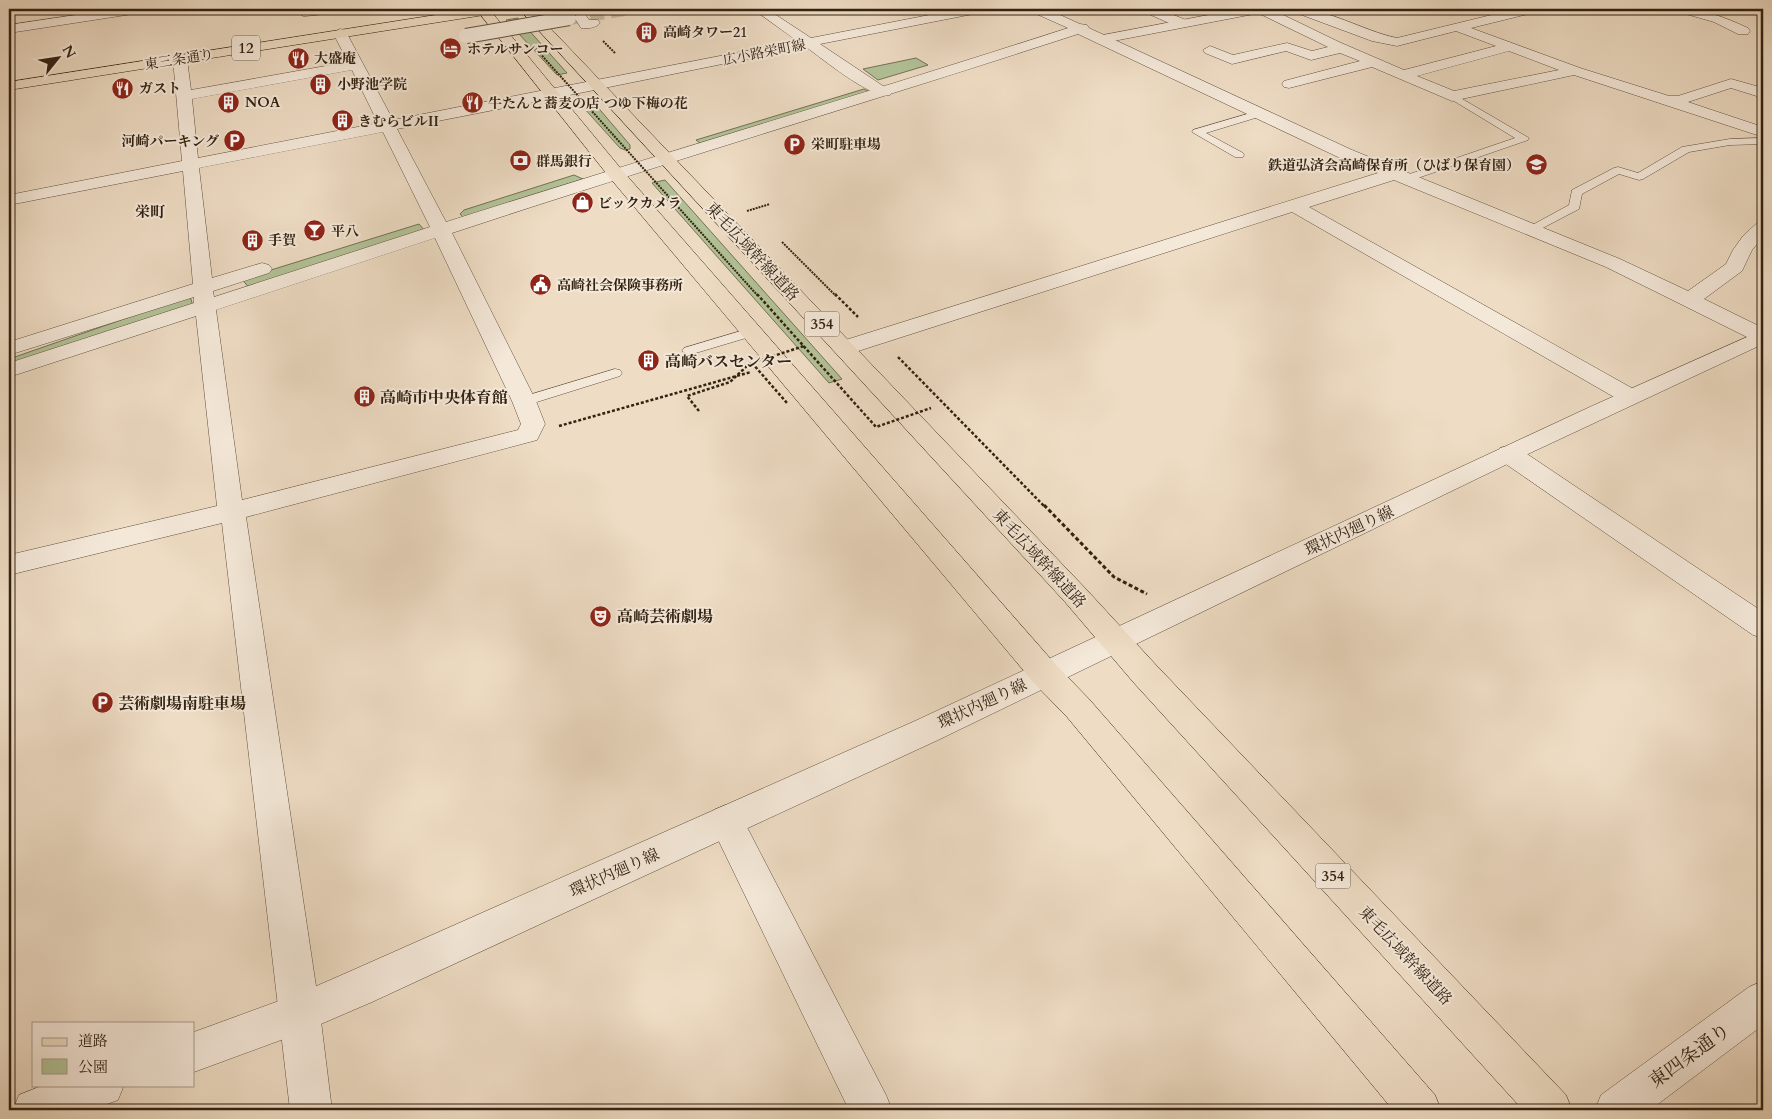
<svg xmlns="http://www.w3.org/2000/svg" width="1772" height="1119" font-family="Cardo,'Noto Serif JP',serif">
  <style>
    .green { fill: #b3c298; stroke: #727254 }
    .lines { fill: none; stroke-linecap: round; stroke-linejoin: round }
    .pedestrian-tunnel { stroke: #c8b7a0; stroke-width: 14; stroke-dasharray: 14 7; stroke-linecap: butt }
    .service-casing { stroke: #61503e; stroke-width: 1 }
    .pedestrian-casing { stroke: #61503e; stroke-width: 1 }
    .minor-casing { stroke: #61503e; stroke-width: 1 }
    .tertiary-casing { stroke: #61503e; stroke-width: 1 }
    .primary-casing { stroke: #322211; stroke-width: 1 }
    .trunk-casing { stroke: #322211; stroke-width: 1 }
    .path-far2 { stroke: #322211; stroke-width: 2; stroke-dasharray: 2 1; stroke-linecap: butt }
    .path-far1 { stroke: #322211; stroke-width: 2.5; stroke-dasharray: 3 2; stroke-linecap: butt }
    .path { stroke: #322211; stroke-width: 3; stroke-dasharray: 4 2.5; stroke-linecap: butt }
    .service { fill: #f4e8d9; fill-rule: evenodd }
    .pedestrian { fill: #f4e8d9; fill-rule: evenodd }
    .minor { fill: #f4e8d9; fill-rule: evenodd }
    .tertiary { fill: #f4e8d9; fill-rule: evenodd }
    .primary { fill: #eedcc4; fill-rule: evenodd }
    .trunk { fill: #eedcc4; fill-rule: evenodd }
    .pedestrian-bridge-casing { stroke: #61503e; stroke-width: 16; stroke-linecap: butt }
    .path-bridge-far1 { stroke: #322211; stroke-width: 2; stroke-dasharray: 2 1; stroke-linecap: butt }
    .path-bridge { stroke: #322211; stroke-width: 2.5; stroke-dasharray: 3 2; stroke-linecap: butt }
    .pedestrian-bridge { stroke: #f4e8d9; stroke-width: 14 }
    .labels { text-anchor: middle; stroke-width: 4; stroke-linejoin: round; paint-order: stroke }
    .far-poi-label { font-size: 14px; font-weight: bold; fill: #322211; stroke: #f4e8d9; text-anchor: start }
    .far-street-label { font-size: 14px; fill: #322211; stroke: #f4e8d9 }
    .shield { fill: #f4e8d9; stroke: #6c5d4d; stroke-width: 1 }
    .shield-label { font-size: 15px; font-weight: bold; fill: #322211 }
    .far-neighbourhood-label { font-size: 15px; font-weight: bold; fill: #322211; stroke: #f4e8d9 }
    .street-label { font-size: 16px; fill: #322211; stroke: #f4e8d9 }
    .poi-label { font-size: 16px; font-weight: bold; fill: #322211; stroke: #f4e8d9; text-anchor: start }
    .near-street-label { font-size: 19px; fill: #322211; stroke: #f4e8d9 }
  </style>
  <rect width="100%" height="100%" fill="#eedcc4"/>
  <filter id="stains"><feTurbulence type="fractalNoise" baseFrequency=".004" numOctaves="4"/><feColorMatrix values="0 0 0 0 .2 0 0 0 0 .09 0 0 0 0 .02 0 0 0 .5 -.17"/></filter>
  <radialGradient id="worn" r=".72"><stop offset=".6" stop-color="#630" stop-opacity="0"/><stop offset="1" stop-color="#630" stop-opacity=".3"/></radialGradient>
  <path class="green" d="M518,18l49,55 -10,2 -51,-55z
    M916,58l12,7 -50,15 -15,-11z
    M864,89l6,3 -169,52 -5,-4z
    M595,104l35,41v4l-5,1 -5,-2 -37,-41z
    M574,175l9,4 -120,38 -3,-3 4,-4z
    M665,180l177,199 -13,4 -177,-200z
    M419,224l6,7 -176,57 -7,-9z
    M190,296l3,10 -184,59v-6z"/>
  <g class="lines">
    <path class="pedestrian-tunnel" d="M569,18l55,-9"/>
    <defs>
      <path id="service" d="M299,9h8l1,2 48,-2 -4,2 -46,5h-3z
        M1452,93l77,45 -1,2 -119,41h-8l-2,-2 2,-2 114,-39 -66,-40v-4z
        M1261,110l5,3 -1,2 -59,18 37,20 1,2 -1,2h-8l-43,-25 1,-2z
        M1763,138v6l-33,1 -41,7 -46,27 -4,1 -20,-6 -37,20 -3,15 -44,23 -4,1 -6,-4 44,-24 3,-15 42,-22 4,-1 20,6 44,-26 48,-8z
        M751,328l7,4 -2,3 -67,20 -7,-4 2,-3z
        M615,369l5,1 2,3 -2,3 -96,30 -5,-2 -2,-3 2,-3z"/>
      <path id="pedestrian" d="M580,13l5,1 4,6h9l2,3c-4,5 -13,6 -19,5l-7,-11z"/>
      <path id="minor" d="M116,9h29l-6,4 -130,20v-8z
        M1031,9h16l33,15 7,1 2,3 263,122 268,109 68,32 38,-27 7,-14 10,-14 13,-12 7,-2v15l-11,13 -10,21 -38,28 59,29v14l-8,-1 -149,-74 -212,-87 -85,27 328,184 4,5 -4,5 -8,2 -8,-2 -329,-189 -440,141 -8,2 -8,-2 -3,-5 3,-5 542,-170 -38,-15 -262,-124c-208,68 -418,130 -626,199l84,168 9,23 -8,16 -291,77 74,496 12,97h-42l-68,-587 -213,52v-20l208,-49 -21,-190 -187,61v-14l185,-60v-6l-185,58v-13l184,-58 -10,-113 -174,34v-10l173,-34 -9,-102 2,-3h10l2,3 4,31 157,-28 -15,-29 7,-4 5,1 48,90 157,-31 5,2 3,3 -3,3 -5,2 -153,30 49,93c207,-66 415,-127 622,-194l-36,-16zM352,70l26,53 -180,35 -6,-59zM383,132l47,95 -216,70 -1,-6 56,-18 3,-4 -3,-4 -7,-2 -50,15 -13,-110zM435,238l77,163 9,23 -3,6 -276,70 -26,-190z
        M1143,9h16l27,11 2,3 -7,4 -5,-1 -32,-14z
        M1255,9h16l68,33 65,28 92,-24 -40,-15 -59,15 -25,-5 -78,-29 -1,-3c33,-2 70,22 104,29l119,-29h21l-1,3 -65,16 109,40 89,28h9l53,-17 32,9v10l-32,-10 -43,14 75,25v10l-189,-62 -122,26 -80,-34 -83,21 -5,-1 -2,-3 2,-3 76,-20 -20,-8 -29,7 -25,-9 -54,13 -27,-11 -2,-3 7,-4 23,9 54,-12 25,8 16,-4 -72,-35zM1509,51l50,19 -105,21 -37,-15z
        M1678,9c26,0 46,8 70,19l2,3 -2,3h-10l-24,-12 -35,-10z
        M1509,446l9,2 245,164v26l-10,-3 -253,-175 -3,-6 3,-6z
        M726,805l12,5 148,285 6,15h-43l-140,-289 5,-11z"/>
      <path id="tertiary" d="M753,9h14l44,29 149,-29h24l-6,4 -158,31 72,48 -2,3c-18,5 -67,-36 -84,-48l-256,52 -5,-2 -3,-3 3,-3 5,-2 247,-48z
        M1240,9h25l-6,4 -156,30 -7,-4 7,-4z
        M1763,330v14l-235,110 -590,286 -566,262 -72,31 -106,39v-40l104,-38 46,-20 571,-253 677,-315z
        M1763,981v44l-113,85h-55l6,-15 148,-108z
        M44,1085h80l-6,15 -27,10h-78l6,-15z"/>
      <path id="primary" d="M474,9h15l1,2 -6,4 -475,75v-8z"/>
      <path id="trunk" d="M476,9h13l133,161 434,495 33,34 346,396 6,15h-48l-326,-393 -33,-34 -424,-505z
        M519,9h13l553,579 71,77 410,430 6,15h-49l-389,-427 -69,-81z"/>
    </defs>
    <use href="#service" class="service-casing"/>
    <use href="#pedestrian" class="pedestrian-casing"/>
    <use href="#minor" class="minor-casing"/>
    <use href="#tertiary" class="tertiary-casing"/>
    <use href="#primary" class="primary-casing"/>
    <use href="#trunk" class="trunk-casing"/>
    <path class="path-far2" d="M627,9l2,1
      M603,41l12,12
      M747,211l23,-7
      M782,242l54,54"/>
    <path class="path-far1" d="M835,294l23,23
      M898,357l147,150
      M559,426l192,-54"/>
    <path class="path" d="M1044,505l70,72 33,17"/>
    <use href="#service" class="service"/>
    <use href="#pedestrian" class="pedestrian"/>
    <use href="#minor" class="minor"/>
    <use href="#tertiary" class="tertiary"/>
    <use href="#primary" class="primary"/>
    <use href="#trunk" class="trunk"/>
    <defs>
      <path id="pedestrian-bridge" d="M466,36l103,-18"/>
    </defs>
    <use href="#pedestrian-bridge" class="pedestrian-bridge-casing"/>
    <path class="path-bridge-far1" d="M536,49l222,247"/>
    <path class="path-bridge" d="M757,294l119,133 55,-19
      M752,363l35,40
      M699,411l-12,-15 43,-14 19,-18 55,-18"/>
    <use href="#pedestrian-bridge" class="pedestrian-bridge"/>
  </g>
  <defs>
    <symbol id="building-disc" viewBox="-11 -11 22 22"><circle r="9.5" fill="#8f2418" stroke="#f4e8d9"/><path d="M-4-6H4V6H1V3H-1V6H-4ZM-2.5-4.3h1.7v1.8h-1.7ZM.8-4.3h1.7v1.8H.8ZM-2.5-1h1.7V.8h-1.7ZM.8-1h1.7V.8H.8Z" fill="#fff"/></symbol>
    <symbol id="hotel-disc" viewBox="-11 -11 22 22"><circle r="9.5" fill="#8f2418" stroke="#f4e8d9"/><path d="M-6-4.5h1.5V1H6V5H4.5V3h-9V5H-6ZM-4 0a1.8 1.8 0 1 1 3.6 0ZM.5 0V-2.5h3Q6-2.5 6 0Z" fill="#fff"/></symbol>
    <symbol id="restaurant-disc" viewBox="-11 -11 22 22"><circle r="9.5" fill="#8f2418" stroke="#f4e8d9"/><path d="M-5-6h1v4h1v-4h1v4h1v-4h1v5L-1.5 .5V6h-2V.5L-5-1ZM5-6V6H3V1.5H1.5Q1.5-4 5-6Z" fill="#fff"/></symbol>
    <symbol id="parking-disc" viewBox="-11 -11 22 22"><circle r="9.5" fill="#8f2418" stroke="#f4e8d9"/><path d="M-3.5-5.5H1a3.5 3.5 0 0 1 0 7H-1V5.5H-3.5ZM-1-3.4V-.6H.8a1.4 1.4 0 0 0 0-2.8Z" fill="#fff"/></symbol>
    <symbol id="bank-disc" viewBox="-11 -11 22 22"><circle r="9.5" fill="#8f2418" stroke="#f4e8d9"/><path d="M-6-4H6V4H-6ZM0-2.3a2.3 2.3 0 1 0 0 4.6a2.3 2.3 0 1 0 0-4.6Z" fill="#fff"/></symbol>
    <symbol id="school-disc" viewBox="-11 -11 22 22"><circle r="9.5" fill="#8f2418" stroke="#f4e8d9"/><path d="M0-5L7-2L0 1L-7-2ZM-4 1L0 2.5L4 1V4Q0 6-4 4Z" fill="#fff"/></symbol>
    <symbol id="shop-disc" viewBox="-11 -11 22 22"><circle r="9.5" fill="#8f2418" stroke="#f4e8d9"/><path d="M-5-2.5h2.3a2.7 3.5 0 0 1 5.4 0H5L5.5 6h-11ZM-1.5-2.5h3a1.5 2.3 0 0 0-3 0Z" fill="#fff"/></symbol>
    <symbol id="bar-disc" viewBox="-11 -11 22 22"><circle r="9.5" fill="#8f2418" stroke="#f4e8d9"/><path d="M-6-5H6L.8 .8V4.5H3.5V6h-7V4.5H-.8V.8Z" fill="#fff"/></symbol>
    <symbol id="civic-disc" viewBox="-11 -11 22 22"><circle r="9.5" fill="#8f2418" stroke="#f4e8d9"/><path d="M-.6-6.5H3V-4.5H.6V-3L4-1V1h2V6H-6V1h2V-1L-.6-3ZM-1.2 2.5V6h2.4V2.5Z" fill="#fff"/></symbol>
    <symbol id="theatre-disc" viewBox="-11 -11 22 22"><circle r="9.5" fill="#8f2418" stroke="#f4e8d9"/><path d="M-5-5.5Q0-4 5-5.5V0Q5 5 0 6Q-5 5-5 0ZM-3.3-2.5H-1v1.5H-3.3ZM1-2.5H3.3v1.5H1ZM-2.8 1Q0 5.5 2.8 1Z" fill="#fff"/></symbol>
  </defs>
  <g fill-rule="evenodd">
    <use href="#building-disc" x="634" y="20" width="25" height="25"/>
    <use href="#hotel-disc" x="438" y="36" width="25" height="25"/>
    <use href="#restaurant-disc" x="286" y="46" width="25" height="25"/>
    <use href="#building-disc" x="308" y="72" width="25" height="25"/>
    <use href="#restaurant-disc" x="110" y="76" width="25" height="25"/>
    <use href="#building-disc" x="216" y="90" width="25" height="25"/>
    <use href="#restaurant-disc" x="460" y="90" width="25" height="25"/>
    <use href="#building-disc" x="330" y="108" width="25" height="25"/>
    <use href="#parking-disc" x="222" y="128" width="25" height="25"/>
    <use href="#parking-disc" x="782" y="132" width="25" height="25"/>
    <use href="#bank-disc" x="508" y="148" width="25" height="25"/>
    <use href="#school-disc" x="1524" y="152" width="25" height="25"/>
    <use href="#shop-disc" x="570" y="190" width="25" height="25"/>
    <use href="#bar-disc" x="302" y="218" width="25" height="25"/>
    <use href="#building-disc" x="240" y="228" width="25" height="25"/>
    <use href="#civic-disc" x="528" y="272" width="25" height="25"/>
    <use href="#building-disc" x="636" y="348" width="25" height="25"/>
    <use href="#building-disc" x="352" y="384" width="25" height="25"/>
    <use href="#theatre-disc" x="588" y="604" width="25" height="25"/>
    <use href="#parking-disc" x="90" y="690" width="25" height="25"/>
  </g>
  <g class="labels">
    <g class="far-poi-label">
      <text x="663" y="37">高崎タワー21</text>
      <text x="467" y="54">ホテルサンコー</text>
      <text x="314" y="63">大盛庵</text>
      <text x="337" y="89">小野池学院</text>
      <text x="139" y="93">ガスト</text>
      <text x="245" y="107">NOA</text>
      <text x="488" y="108">牛たんと蕎麦の店 つゆ下梅の花</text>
      <text x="358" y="126">きむらビルII</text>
      <text x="219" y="146" text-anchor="end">河崎パーキング</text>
      <text x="811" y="149">栄町駐車場</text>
      <text x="536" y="166">群馬銀行</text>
      <text x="1520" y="170" text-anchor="end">鉄道弘済会高崎保育所（ひばり保育園）</text>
      <text x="598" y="208">ビックカメラ</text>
      <text x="331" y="236">平八</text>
      <text x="268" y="245">手賀</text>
      <text x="557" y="290">高崎社会保険事務所</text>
    </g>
    <g class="far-street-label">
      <text transform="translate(764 52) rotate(-11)" y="5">広小路栄町線</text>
      <text transform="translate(179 59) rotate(-9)" y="5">東三条通り</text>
    </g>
    <g class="shield">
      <rect x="232" y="35.5" width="28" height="25" rx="4"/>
      <rect x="804.5" y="311.5" width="35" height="25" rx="4"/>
      <rect x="1315.5" y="863.5" width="35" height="25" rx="4"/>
    </g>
    <g class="shield-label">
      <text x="246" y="53">12</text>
      <text x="822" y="329">354</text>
      <text x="1333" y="881">354</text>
    </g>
    <g class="far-neighbourhood-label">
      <text x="150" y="217">栄町</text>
    </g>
    <g class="street-label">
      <text transform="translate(753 251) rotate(47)" y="6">東毛広域幹線道路</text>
      <text transform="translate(1349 530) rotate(-25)" y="6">環状内廻り線</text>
      <text transform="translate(1040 558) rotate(47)" y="6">東毛広域幹線道路</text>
      <text transform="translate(982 703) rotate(-25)" y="6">環状内廻り線</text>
      <text transform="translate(614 872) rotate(-24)" y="6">環状内廻り線</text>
      <text transform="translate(1406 955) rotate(47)" y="6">東毛広域幹線道路</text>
    </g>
    <g class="poi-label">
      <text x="665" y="367">高崎バスセンター</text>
      <text x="380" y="403">高崎市中央体育館</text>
      <text x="617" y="622">高崎芸術劇場</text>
      <text x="118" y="709">芸術劇場南駐車場</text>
    </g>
    <g class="near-street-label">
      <text transform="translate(1689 1055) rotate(-36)" y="7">東四条通り</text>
    </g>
  </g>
  <rect width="1772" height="1119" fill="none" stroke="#eedcc4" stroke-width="30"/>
  <rect x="10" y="10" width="1752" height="1099" fill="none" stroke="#322211" stroke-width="2.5"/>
  <rect x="15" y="15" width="1742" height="1089" fill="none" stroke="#322211"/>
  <rect x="32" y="1022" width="162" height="65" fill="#f4e8d9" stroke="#a69989"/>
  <rect x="42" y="1038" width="25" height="8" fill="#eedcc4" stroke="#a69989"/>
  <text x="78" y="1046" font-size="15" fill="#322211">道路</text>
  <rect x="42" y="1059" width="25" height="15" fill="#b3c298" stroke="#a69989"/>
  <text x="78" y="1072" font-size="15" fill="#322211">公園</text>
  <g transform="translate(58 58) rotate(60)" stroke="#f4e8d9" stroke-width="4" paint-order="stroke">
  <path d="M0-4L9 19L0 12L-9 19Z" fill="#322211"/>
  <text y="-8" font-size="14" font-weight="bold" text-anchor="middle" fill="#322211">N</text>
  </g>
  <rect width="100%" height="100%" filter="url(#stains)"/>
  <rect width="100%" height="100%" fill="url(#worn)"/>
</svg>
